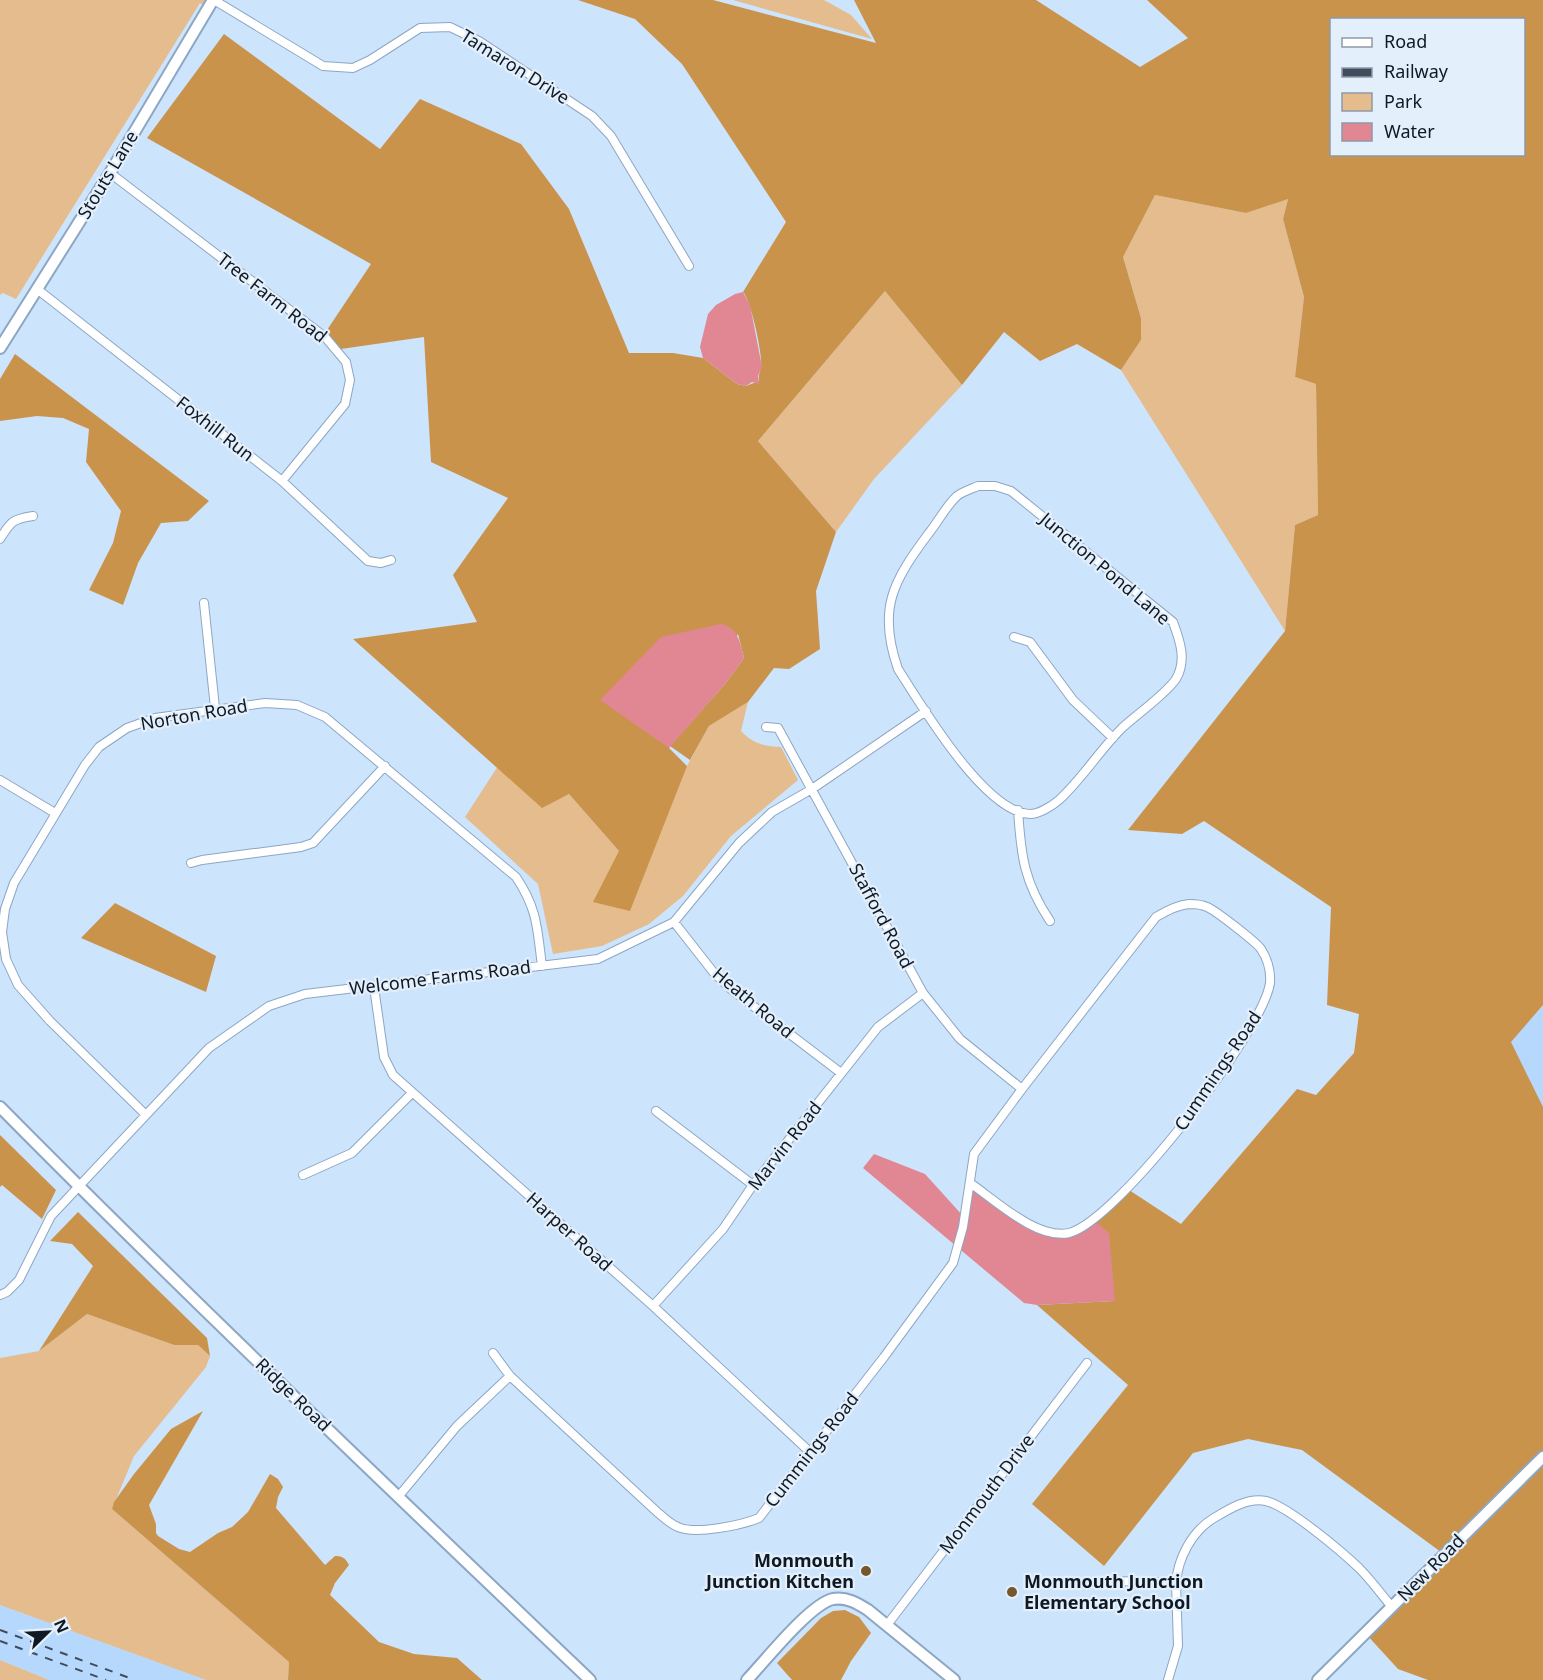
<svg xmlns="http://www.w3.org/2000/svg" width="1543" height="1680" font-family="'Noto Sans',sans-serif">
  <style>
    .built { fill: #b7d8fd }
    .green { fill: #e4bc8d }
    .forest { fill: #c9934b; fill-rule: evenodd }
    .water { fill: #e18793 }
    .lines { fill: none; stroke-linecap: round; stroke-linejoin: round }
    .street-casing { stroke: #8ca6c4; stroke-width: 10 }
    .secondary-casing { stroke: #8ca6c4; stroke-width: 14 }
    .street { stroke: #fff; stroke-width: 8 }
    .secondary { stroke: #fff; stroke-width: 10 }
    .rail { stroke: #3f4c5b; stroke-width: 2; stroke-dasharray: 8 8; stroke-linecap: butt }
    .poi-dot { fill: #76562c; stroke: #e4effc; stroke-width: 2 }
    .labels { text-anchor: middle; stroke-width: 4.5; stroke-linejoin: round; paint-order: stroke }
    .street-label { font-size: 18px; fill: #0f1924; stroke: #e4effc }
    .poi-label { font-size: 18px; font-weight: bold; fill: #0f1924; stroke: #e4effc; text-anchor: end }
  </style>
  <rect width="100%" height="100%" fill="#cde4fd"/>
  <path class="built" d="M1543,1005v102l-33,-65z
    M0,1605l206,75h-157l-49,-20z"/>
  <path class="green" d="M0,0h213l-3,11 -10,-8 -184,296 -13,-6 -3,2z
    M733,0h91l27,15 21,24z
    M1155,195l91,18 42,-15 -5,21 21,78 -9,80 21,7 2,131 -23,10 -10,106 -164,-261 20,-30v-22l-18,-61z
    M885,291l77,94 -88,94 -38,53 -78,-91z
    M748,702l-7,29c12,13 23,15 40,16l17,33 -67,56 -48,60 -34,28 -47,22 -49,8 -15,-70 -73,-67 33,-51 44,41 27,-13 50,57 68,-85 22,-40z
    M87,1314l87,31h24l12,11 -4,11 -72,89 -22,53 177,153 -1,18h-82l-206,-75v-247l39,-7z
    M0,1660l49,20h-49z"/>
  <path class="forest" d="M578,0h135l163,43 -22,-43h182l104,67 48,-29 -41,-38h396v1005l-32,37 32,65v573h-115l-30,-11 -32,-35 79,-79 -143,-105 -54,-11 -55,14 -89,113 -72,-62 96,-119 -91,-80 77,-4 -19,-80 34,-31 52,34 116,-135 19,6 38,-42 5,-39 -32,-9 4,-98 -127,-86 -22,13 -54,-4 157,-199 10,-106 23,-10 -2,-131 -21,-7 9,-80 -21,-78 5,-20 -42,14 -91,-18 -32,62 18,61v22l-20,30 -44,-26 -37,17 -36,-29 -42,53 -77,-94 -127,150 78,91 -20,59 4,58 -31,20 -15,-1 -26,34 -39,24 -19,34 -20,-14 55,-62 19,-26 -6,-24 -69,114 18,18 -57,145 -37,-9 26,-51 -50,-57 -27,14 -189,-169 124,-17 -24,-47 55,-77 -77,-36 -7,-125 -90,13 -13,-11 50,-75 -224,-126 77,-104 156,115 40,-50 101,45 48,65 60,144h44l30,5 34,26 9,2 13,-5c-1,-6 1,-8 2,-14 2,-11 -10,-67 -18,-75l43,-70 -104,-158 -47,-45zM1332,20h192v134h-192z
    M15,354l194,147 -21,20 -27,2 -23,40 -15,42 -34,-15 24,-47 8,-32 -35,-49 3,-33 -26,-11 -26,-2 -37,5v-42z
    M115,903l101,53 -10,36 -125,-54z
    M0,1135l56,55 -14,29 -40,-34 -2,2z
    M78,1212l129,126 3,18 -12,-11h-24l-87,-31 -48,37 54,-85 -21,-22 -22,-3z
    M203,1411l-54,94 7,19v9l2,3 21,13 11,3 28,-19 14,-6 16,-15 22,-38 8,5 5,8 -5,10 -2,11 49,57 10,-9c8,0 10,2 14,9l-14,18 -5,12 49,47 35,12 43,4 25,22h-194l1,-18 -177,-153 2,-7 20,-28 37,-45z
    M845,1610l14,7 12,16 -20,28 -10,19h-49l-15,-17 44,-45 12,-7z"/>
  <path class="water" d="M743,292l7,13 12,62 -4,9 1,8 -7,-2 -6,4 -9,-2 -34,-26 -3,-11 8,-33 8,-9 19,-11z
    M721,624c17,4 19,18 23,34l-19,26 -56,64 -69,-48 61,-63z
    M874,1154l51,20 38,42 6,-35 82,56 44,-16 14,12 6,68 -78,4 -13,-2 -161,-135z"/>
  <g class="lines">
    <defs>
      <path id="street" d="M214,0l109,66 30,2 17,-8 50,-32 30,-1 29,14 113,75 19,20 78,130
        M110,173l215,164 21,25 4,18 -5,24 -63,77
        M37,289l245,192 86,80 13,2 10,-3
        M978,486h17l16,5 162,131c7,19 14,38 3,57 -11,16 -39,35 -54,49 -23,23 -40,51 -63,72 -7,6 -20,14 -29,14 -45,-1 -109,-109 -132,-145 -21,-60 -5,-88 31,-136 9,-11 17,-27 28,-37 5,-4 14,-7 21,-10z
        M0,539c11,-18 13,-20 33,-23
        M204,603l11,105
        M1014,637l16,5 43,58 40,38
        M766,727l12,1 145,265 37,46 62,50
        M0,780l55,33
        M1018,810c3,46 6,72 32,111
        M191,863l11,-3 99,-13 12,-4 72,-77
        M674,922l40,51 18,17 109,83
        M374,987l10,70 9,18 260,231 158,147
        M656,1111l97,74
        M145,1114l-95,-93 -32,-36 -12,-26 -4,-27 3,-23 9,-26 71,-118 14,-18 28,-19 28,-10 110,-15 32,2 28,12 191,160c22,33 21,51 26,89
        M303,1175l49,-22 60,-60
        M0,1295l7,-3 12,-12 32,-64 158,-168 60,-42 36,-12 293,-35 76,-37 65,-79 33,-31 40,-23 114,-78
        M653,1306l70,-77 30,-44 125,-158 45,-34
        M493,1353l17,23 145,134c7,6 15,14 23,17 17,8 64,-2 81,-9l125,-161 69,-94 10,-36 11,-73 48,-65 134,-172c10,-6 21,-12 33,-13 5,0 14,1 18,3 8,3 49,35 54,42 6,9 10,22 9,34 -7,49 -154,239 -201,250 -32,7 -74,-33 -99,-50
        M398,1497l59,-71 53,-50
        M1115,1581l61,2
        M887,1625l200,-262
        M1168,1680l10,-34 -2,-63c2,-25 16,-52 38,-65 15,-9 34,-21 52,-17 22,5 75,50 93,67 12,12 22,26 33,39"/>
      <path id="secondary" d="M0,348l110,-175 103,-173
        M0,1107c193,195 392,384 590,573
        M747,1680c18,-19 63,-76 86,-81 14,-2 24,4 35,11l86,70
        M1318,1680l225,-223"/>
    </defs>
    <use href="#street" class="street-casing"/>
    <use href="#secondary" class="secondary-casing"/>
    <use href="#street" class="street"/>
    <use href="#secondary" class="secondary"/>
    <path class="rail" d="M0,1630l135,50
      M0,1641l106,39"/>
  </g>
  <g class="poi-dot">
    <circle cx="866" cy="1571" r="6"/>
    <circle cx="1012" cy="1592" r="6"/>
  </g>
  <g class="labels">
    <g class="street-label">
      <text transform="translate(515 67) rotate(32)" y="6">Tamaron Drive</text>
      <text transform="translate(108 175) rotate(-59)" y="6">Stouts Lane</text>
      <text transform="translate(272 298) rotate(38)" y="6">Tree Farm Road</text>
      <text transform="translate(215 429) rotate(38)" y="6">Foxhill Run</text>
      <text transform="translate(1105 569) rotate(40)" y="6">Junction Pond Lane</text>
      <text transform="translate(194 715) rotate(-10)" y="6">Norton Road</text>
      <text transform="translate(881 916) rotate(62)" y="6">Stafford Road</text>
      <text transform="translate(440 978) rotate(-7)" y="6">Welcome Farms Road</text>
      <text transform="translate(753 1003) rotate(40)" y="6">Heath Road</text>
      <text transform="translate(1218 1071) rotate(-56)" y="6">Cummings Road</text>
      <text transform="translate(785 1146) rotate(-52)" y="6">Marvin Road</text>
      <text transform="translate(569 1232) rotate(42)" y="6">Harper Road</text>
      <text transform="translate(293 1395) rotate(44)" y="6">Ridge Road</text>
      <text transform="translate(812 1450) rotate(-52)" y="6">Cummings Road</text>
      <text transform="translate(987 1494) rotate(-53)" y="6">Monmouth Drive</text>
      <text transform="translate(1431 1568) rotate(-45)" y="6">New Road</text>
    </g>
    <g class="poi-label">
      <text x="854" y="1567">Monmouth<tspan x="854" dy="21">Junction Kitchen</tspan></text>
      <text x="1024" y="1588" text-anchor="start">Monmouth Junction<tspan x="1024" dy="21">Elementary School</tspan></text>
    </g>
  </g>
  <rect x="1330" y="18" width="195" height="138" fill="#e4effc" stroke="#8f99a6" stroke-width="1.5"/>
  <rect x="1342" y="38" width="30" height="9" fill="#ffffff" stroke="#8f99a6" stroke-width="1.5"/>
  <text x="1384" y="48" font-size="18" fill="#0f1924">Road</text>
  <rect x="1342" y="68" width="30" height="9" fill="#3f4c5b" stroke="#8f99a6" stroke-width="1.5"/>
  <text x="1384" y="78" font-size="18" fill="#0f1924">Railway</text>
  <rect x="1342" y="93" width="30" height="18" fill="#e4bc8d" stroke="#8f99a6" stroke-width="1.5"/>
  <text x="1384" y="108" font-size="18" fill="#0f1924">Park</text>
  <rect x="1342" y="123" width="30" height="18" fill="#e18793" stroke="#8f99a6" stroke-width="1.5"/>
  <text x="1384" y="138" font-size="18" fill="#0f1924">Water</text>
  <g transform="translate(48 1632) rotate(66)" stroke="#e4effc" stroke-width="4.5" paint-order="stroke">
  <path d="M0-4.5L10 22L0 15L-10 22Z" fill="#0f1924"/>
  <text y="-9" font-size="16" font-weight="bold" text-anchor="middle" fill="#0f1924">N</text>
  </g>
</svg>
